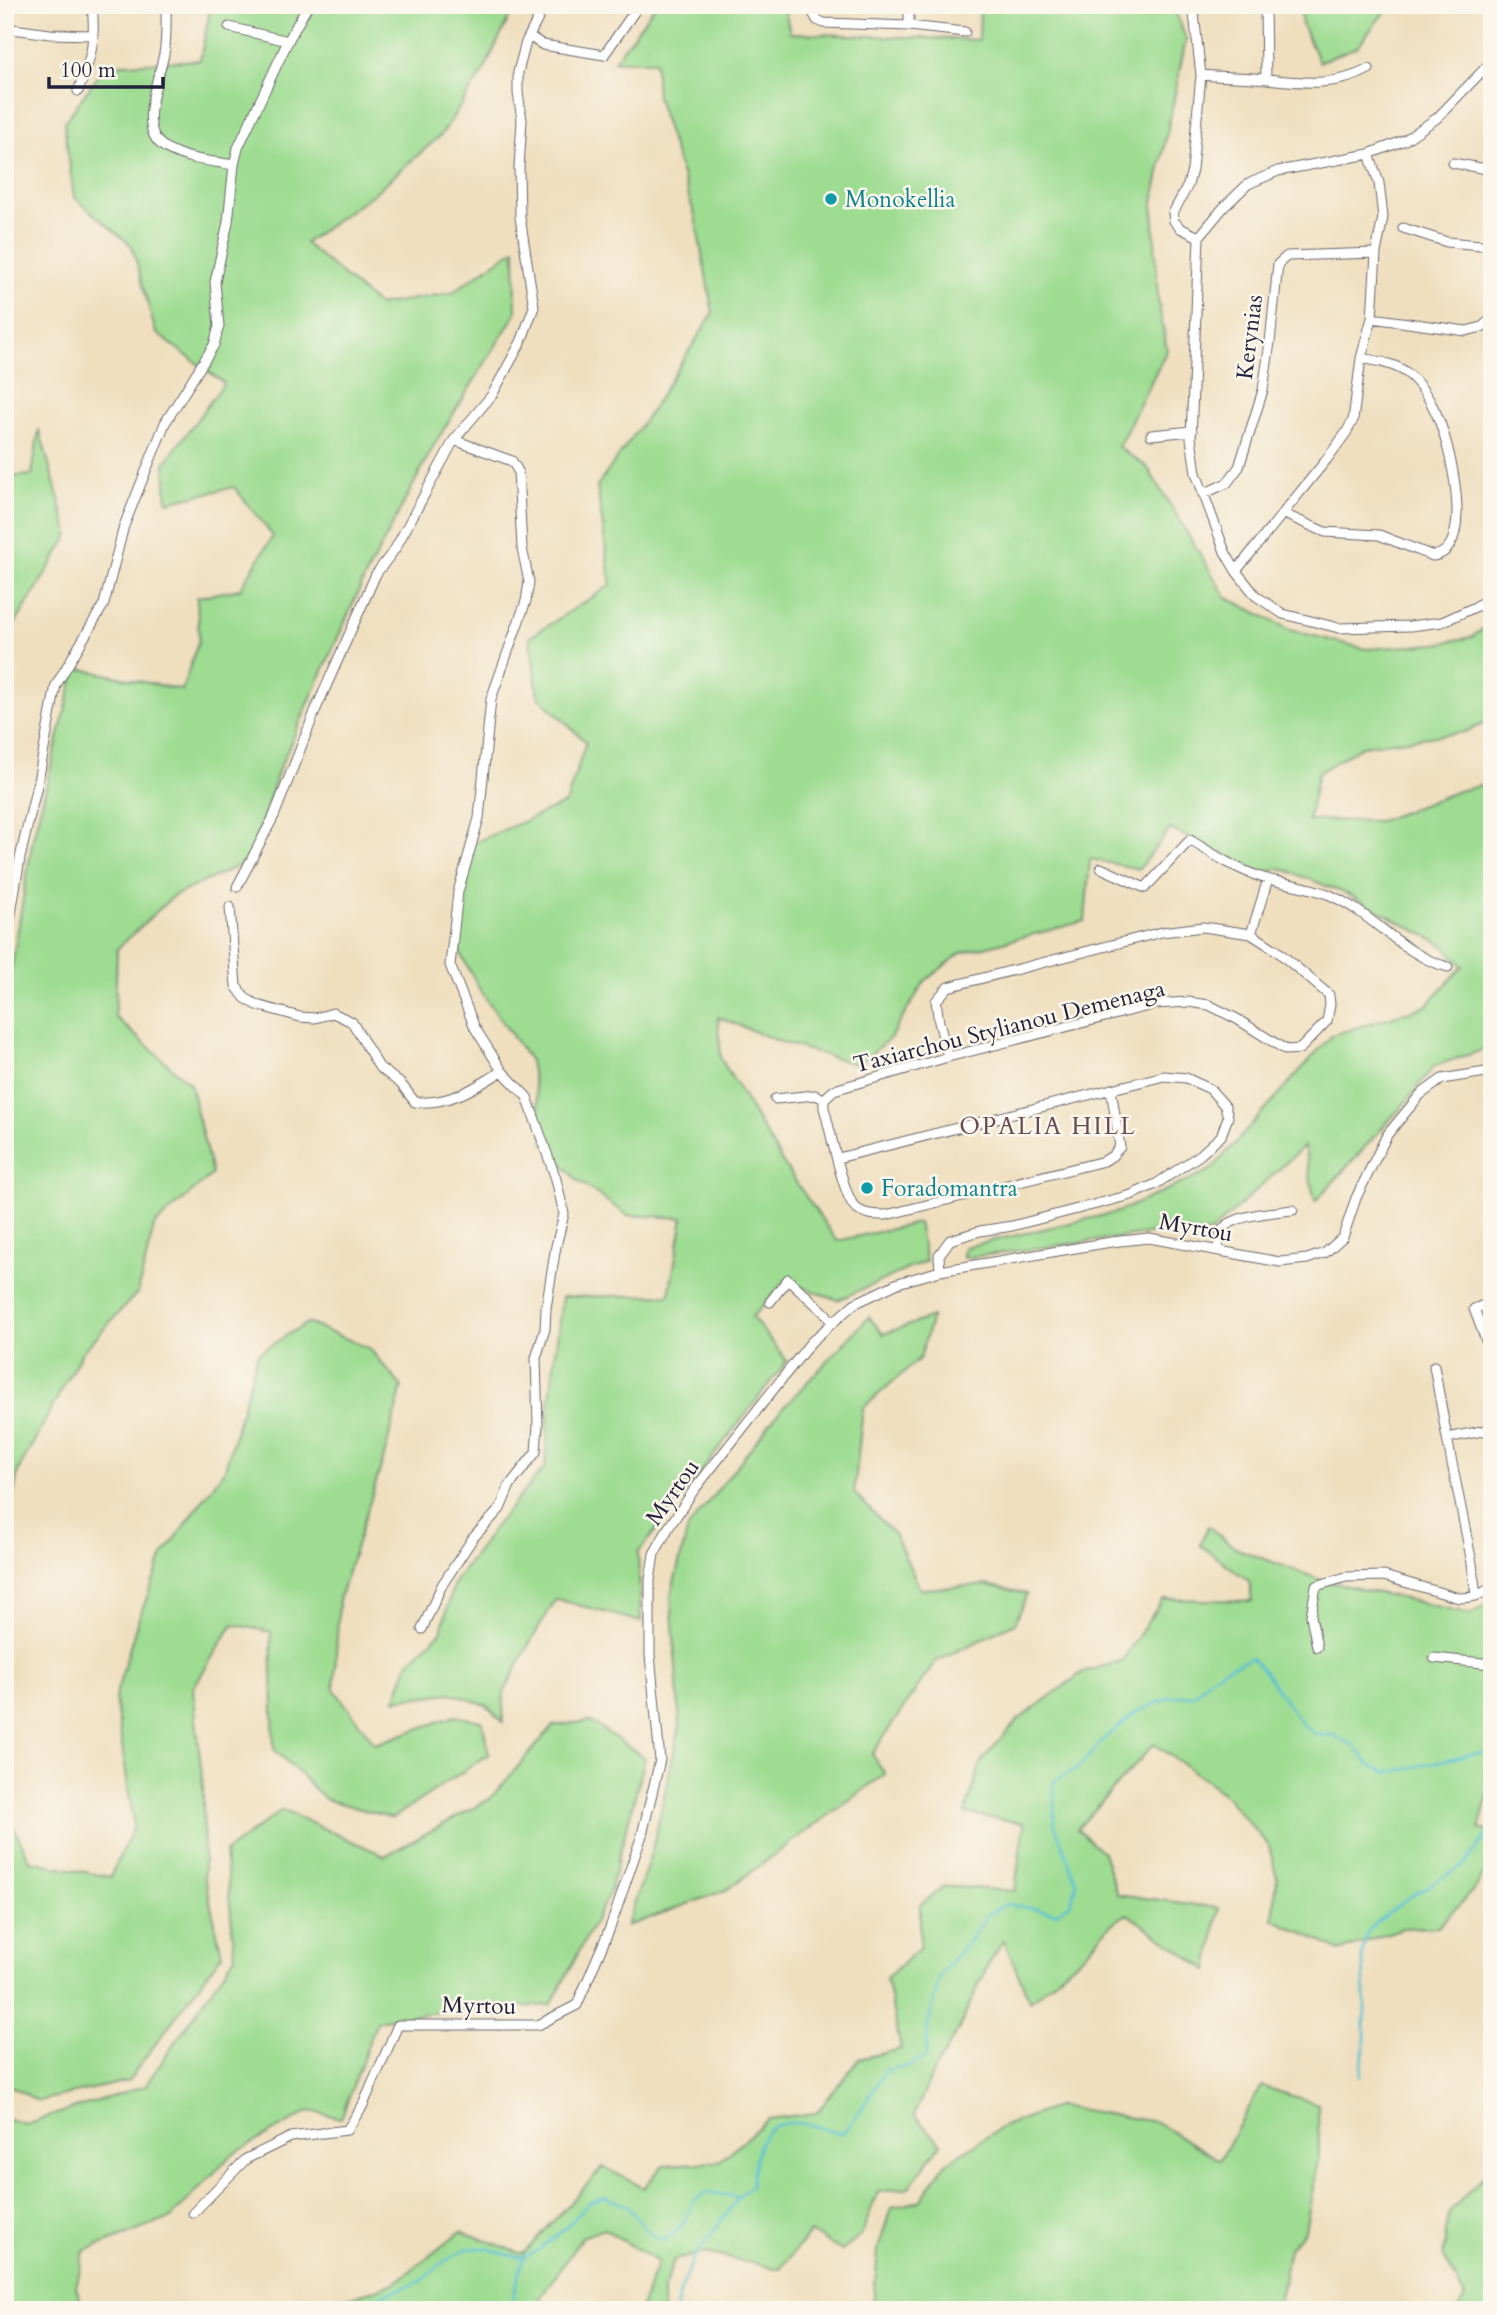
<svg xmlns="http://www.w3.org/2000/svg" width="1497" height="2315" font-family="Cardo,serif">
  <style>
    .green { fill: #9ddc91; stroke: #607f66; stroke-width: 2 }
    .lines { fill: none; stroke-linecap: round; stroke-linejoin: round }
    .stream { stroke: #57c0d3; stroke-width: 2.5 }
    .minor-casing { stroke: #6a6469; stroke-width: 11 }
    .minor { stroke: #fff; stroke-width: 9 }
    .culture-dot { fill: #0f9aa8; stroke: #fbf7ec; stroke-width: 2.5 }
    .labels { text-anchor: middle; stroke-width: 5; stroke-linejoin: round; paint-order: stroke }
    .culture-label { font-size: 23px; fill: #0d838f; stroke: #fbf7ec; text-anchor: start }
    .street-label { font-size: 23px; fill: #22223b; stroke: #fbf7ec }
    .neighbourhood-label { font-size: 24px; letter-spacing: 2px; fill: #694b53; stroke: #fbf7ec }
  </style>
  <rect width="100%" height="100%" fill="#fbf7ec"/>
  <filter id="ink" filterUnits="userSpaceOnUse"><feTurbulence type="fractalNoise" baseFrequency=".0143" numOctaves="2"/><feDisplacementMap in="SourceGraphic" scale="14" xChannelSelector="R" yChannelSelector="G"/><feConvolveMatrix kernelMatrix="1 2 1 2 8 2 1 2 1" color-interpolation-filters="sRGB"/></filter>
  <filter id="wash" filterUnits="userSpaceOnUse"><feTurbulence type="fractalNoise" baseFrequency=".00686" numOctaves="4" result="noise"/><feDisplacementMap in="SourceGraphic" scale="28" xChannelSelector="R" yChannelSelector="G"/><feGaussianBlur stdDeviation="1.57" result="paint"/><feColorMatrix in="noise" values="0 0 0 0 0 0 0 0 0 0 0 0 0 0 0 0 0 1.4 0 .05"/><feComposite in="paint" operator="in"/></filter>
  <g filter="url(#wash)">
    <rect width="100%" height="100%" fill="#efdfbf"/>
    <path class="green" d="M211,5h304l-31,65 -43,65 -68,59 -68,49 73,62 73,-12 64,-44 1,64 -82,132 -70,134 -85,190 -30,92 -76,35 -56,53 -2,68 75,67 22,90 -58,52 -16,66 -56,60 -64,119 -13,75v-312l6,-6 -6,-55v-183h3l25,-152 43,-170 106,22 17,-51 -2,-42 43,-8 33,-53 -39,-49 -67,15 -2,-39 59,-80 -68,-50 -24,-87 -58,-49 -10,-74 42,-58 94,-5z
      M656,5h128l6,28 189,7 1,-35h193l13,34 -33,163 5,98 9,50 -49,97 29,20 79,130 64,33 76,19 70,-5 36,-7 20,-15v98l-27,12 -103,14 -44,27 -10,47 72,1 78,-30 34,-8v264l-58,19 -29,37 -90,99 -11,-56 -95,88 -31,-4 -215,28 1,-11 154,-35 93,-42 121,-135 94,-29 37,-40 -23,-23 -93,-49 -66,-26 -18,5 -93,-44 -31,40 -49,-10 -5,62 -124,32 -36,28 -35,57 -32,27 -77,-23 -63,-25 3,42 63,106 53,76 81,-18 8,38 -88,39 -53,-19 -33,36 35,44 -149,192 3,69 -85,-23 -31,52 -21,42 -1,29 -17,-17 -35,-12 -56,7 14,-38 32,-30 13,-49 42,-58 49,-58 4,-60 13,-110 107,-2 14,-77 -56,-3 -50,-35 -32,-35 -15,-84 -50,-71 -23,-43 14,-103 95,-41 20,-61 -48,-46 -8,-59 81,-52 -14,-99 50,-69 66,-104 -18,-97 -38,-119 -2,-36h-41z
      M1300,5h90l-33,42 -38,15 -17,-37z
      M39,429l30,106 -64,106v-164l27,-2z
      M869,1317l14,17 49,-17 -12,41 -57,50 -9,85 41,42 25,54 67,-4 40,9 -12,29 -80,39 -63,92 13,20 -159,116 -99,36 25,-76 28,-124 -9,-131 17,-67 92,-117z
      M307,1323l62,25 33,39 -18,70 -45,143 -5,89 41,55 80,-28 27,5 7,33 -96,64 -68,-19 -51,-50 -3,-117 -38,-8 -40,64 10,100 1,88 18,78 -94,127 -90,20 -33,-18v-274l25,52 80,16 24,-50 -19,-129 22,-75 26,-67 62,-87 33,-116z
      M1208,1526l27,22 86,32 150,34 21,-13v178l-13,50 13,3v28l-15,26 -39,41 -36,1 -62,23 -67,-32 4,-41 -8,-32 -48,-55 -67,-47 -77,85 26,23 14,42 102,14 -11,62 -81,-56 -17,11 -25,29 -55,47 -26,-60 -14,20 -32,69 -25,42 -19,43 27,29 -33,44 -30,4 -17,43 -19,16 -32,-19 -30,37 -76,-16 -30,7 -11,31v19h-23l18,-48 -54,-33 -22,8 -44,64 -4,9h-207l5,-7 63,-20 66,-52 62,23 80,-87 41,21 19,-23 56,-3 49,-43 48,-6 43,-54 42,-10 -15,-71 34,-30v-43l24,-19 71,5 9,-68 -59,-10 17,-53 36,-40 65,-48 39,-11 41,-62 89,2 -3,-20 -49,-36z
      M590,1721l55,37 -36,136 -58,111 -99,5 -75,11 -36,97 -31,-7 -79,44 -60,63 -87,33 -8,36 8,23h-79v-192l20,6 120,-38 90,-130 -10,-104 57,-42 103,46 105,-57 63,-73z
      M1261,2086l57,18 1,52 -14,74 -16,18 -11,62h-405l5,-61 13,-41 29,-7 25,-37 57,-37 56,-21 98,16 64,38z
      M1488,2171l4,5v134h-35l8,-13 -22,-42 6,-42z"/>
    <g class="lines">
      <path class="stream" d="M1360,2077l5,-36v-47l-3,-42 6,-22 34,-28 63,-38 27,-36
        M341,2310l81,-29 20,-18 24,-14 21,-1 17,6 19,4 17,-9 27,-22 21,-24 17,-6 22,9 22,27 14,8 18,-14 14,-27 12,-8 31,5 13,-11c6,-39 7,-72 60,-61 11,3 20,7 31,9 18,-19 29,-42 44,-64l23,-4 17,-9 2,-31 12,-51 29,-34 19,-27 18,-10 50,9 14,-9 7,-20 -23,-62v-41l24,-13 29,-32 30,-24 33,-15 24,-2c19,-21 30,-28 57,-37l13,13 39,54 14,10h16l21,11 15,18 18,9 85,-19 13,-1 7,-6
        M510,2310l13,-51
        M676,2310c5,-24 13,-48 28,-67 12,-15 24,-28 33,-45"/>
    </g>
  </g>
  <g filter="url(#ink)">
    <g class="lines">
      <defs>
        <path id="minor" d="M166,5c0,16 1,33 -2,49 -5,26 -29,77 2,94 20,12 46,13 68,17
          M812,5l1,8 4,7 7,3 85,3 56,6
          M1193,5l8,70 -9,95 -4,15 -15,28 1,8 6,7 19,9
          M1265,5l1,74
          M909,26v-21
          M229,27l59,14
          M5,28l45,6 43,1
          M529,36l14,9 61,10 35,-50
          M1492,61l-55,57 -32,22 -36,14 -91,17 -30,13 -25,24 -24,29 -8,201 5,35 29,79 11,19 20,25 27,18 56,14 71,-2 32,-4 33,-15 17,-11
          M1201,75c22,2 44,2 66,4 35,4 69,8 102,-10
          M78,91c13,-31 18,-52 14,-86
          M1453,163l39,7
          M1403,228l44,14 45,4
          M1372,318l94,13 16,-4 10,-9
          M1151,435l41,-4
          M1203,494l24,-11 12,-16 24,-77 7,-48 8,-78 9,-8 89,-3
          M1284,514l41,18 54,3 54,21c45,-5 15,-118 3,-143 -7,-15 -16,-30 -29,-40 -13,-10 -31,-12 -46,-15
          M1236,571l91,-112 19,-26 7,-13 8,-62 11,-40 4,-65 7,-36 -4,-34 -10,-29
          M1101,868l44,20 45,-48c24,15 49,31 77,39 22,6 47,8 67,18 41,19 70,59 114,70
          M237,887l37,-71 42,-107 60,-135 19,-25 59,-109 38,-45 29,-53 13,-35 -14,-90 -1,-49 3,-48 -4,-27v-21l8,-30 19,-37
          M230,907l6,79 9,12 12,7 43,12 15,1 18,-5 19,9 27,45 22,17 14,18c34,3 60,-14 87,-31
          M1251,934l17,-55
          M5,950l15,-92 18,-77 18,-96 48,-81 20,-78 41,-103 49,-78 5,-19 -4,-44 13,-60 6,-57 4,-17 50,-107 20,-36
          M948,1057l-9,-35 -3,-21 12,-14 214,-55 41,-5 48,7 25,16 53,45 1,10 -3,16 -27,28 -14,1 -49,-31 -28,-14 -21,-3 -32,2 -208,53 -114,33 -10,9v9c6,20 19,88 31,99 9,8 20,8 31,8l218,-54 8,-5 8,-9 -9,-58
          M775,1099l40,-4 9,4
          M838,1158l326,-82 22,2 24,11 15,17 3,11 -7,19 -21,19 -44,29 -25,11 -119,31 -32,5 -30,9 -11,15 1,16
          M1218,1250c1,-8 1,-19 9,-25 15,-11 49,-13 66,-15
          M770,1302l18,-23 38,35 6,9
          M1492,1302l-18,7 18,47
          M1434,1366l13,72 45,-9
          M1447,1438l25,125 4,33
          M422,1629l20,-44 31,-47 27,-29 10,-24 26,-33 2,-27 -2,-67 9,-29 1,-21 10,-62 8,-32 -8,-35 -29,-82 -25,-26 -27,-43 -25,-63 8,-73 21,-74 12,-119 35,-98 3,-19 -7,-34 -4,-77 -6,-10 -58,-21
          M1317,1647l-6,-31 5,-30 30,-9 38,-1 75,22c13,0 22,-3 33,-11
          M1434,1658l58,6
          M193,2213l53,-54 45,-22 56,-7 16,-25 35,-80h140l39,-20 33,-77 32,-93 18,-75 -10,-105v-75l4,-26 15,-27 25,-37 117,-148 43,-38 44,-21 42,-12 171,-29 38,-4 131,24 27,-3 18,-6 18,-16 13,-39 31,-63 33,-40 22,-16 50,-8"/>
      </defs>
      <use href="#minor" class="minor-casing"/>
      <use href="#minor" class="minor"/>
    </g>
  </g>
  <g class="culture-dot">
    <circle cx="831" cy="199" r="7"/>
    <circle cx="867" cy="1188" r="7"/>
  </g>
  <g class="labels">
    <g class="culture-label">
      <text x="845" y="207">Monokellia</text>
      <text x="881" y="1196">Foradomantra</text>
    </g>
    <g class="street-label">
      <text transform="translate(1249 337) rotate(-83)" y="8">Kerynias</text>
      <text transform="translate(1009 1026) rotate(-14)" y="8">Taxiarchou Stylianou Demenaga</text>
      <text transform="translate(1196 1227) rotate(10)" y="8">Myrtou</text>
      <text transform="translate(672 1492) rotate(-55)" y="8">Myrtou</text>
      <text transform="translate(479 2005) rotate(1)" y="8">Myrtou</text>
    </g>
    <g class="neighbourhood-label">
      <text x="1048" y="1134">OPALIA HILL</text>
    </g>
  </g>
  <rect width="1497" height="2315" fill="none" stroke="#fbf7ec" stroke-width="28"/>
  <path d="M49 77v10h114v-10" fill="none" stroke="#22223b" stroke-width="3.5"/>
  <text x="60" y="77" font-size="21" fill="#22223b" stroke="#fbf7ec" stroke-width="5" paint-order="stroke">100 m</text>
</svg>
